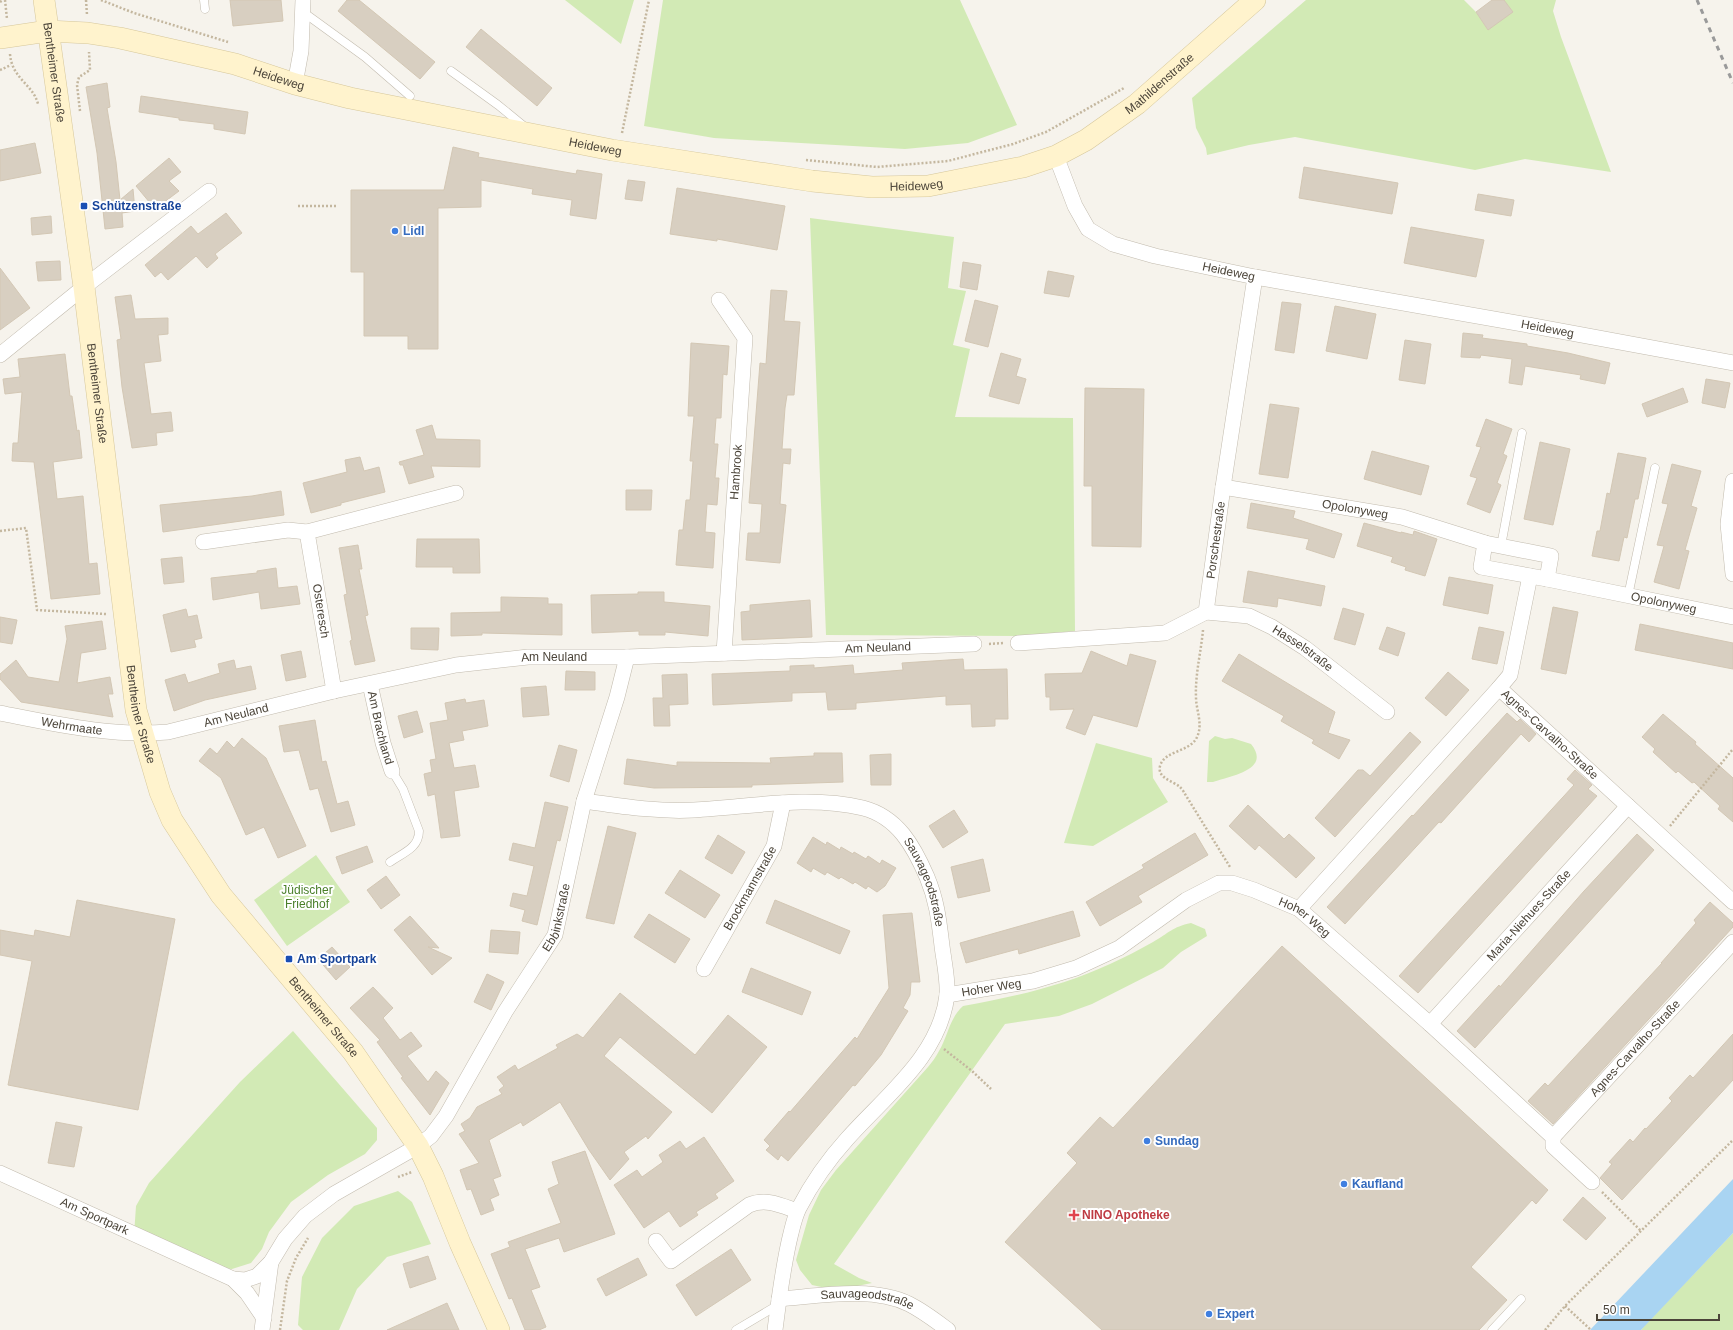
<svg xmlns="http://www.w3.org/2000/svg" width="1733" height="1330" font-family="Helvetica,sans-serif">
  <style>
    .green { fill: #d2eab5 }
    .water { fill: #a9d4f2 }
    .building { fill: #d8cfc1; stroke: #d3c7b4 }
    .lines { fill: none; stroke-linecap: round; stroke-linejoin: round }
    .lane-casing { stroke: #c2bbae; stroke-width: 9 }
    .street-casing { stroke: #c2bbae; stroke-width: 16 }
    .secondary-casing { stroke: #d6c79b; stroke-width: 22 }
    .path { stroke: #c4b79f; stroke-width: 2.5; stroke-dasharray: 2 2; stroke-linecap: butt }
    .lane { stroke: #fff; stroke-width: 8 }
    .street { stroke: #fff; stroke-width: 15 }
    .secondary { stroke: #fff3cd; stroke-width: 21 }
    .rail { stroke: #9a9a9a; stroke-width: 3; stroke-dasharray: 5 5; stroke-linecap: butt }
    .transit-dot { fill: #1a4fb4; stroke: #fff; stroke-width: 1.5 }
    .shop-dot { fill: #3f7fe0; stroke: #fff; stroke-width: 1.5 }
    .health-dot { fill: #e0444e; stroke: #fff; stroke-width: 1.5 }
    .labels { text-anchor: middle; stroke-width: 4; stroke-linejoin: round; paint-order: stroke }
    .street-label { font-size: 12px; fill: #4b4439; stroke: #fff }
    .transit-label { font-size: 12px; font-weight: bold; fill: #164399; stroke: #fff; text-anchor: start }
    .shop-label { font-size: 12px; font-weight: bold; fill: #366cbe; stroke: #fff; text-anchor: start }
    .park-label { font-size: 12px; fill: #4a7f2a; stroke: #fff }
    .health-label { font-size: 12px; font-weight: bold; fill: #be3a42; stroke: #fff; text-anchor: start }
  </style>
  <rect width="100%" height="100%" fill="#f6f3ec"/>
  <path class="green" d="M565,0h69l-13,44z
    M663,0h297l57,125 -49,18 -63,6 -191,-11 -70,-12z
    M1306,0h158l12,12 12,18 15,-30h53l-3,11 8,26 50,135 -86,-13 -50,11 -180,-33 -46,8 -42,10 -1,-7 -10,-20 -4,-30z
    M810,218l144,19 -6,51 18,3 -13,54 17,4 -15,68 118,1 2,213 -55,5 -194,-1z
    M1215,736l10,3 7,-1 19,6c21,26 -21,32 -38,38h-6l2,-41z
    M1096,743l56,15 1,20 15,24 -75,44 -29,-3z
    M316,855l34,47 -63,44 -33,-46z
    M1191,923l14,6 2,7 -26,16 -18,16 -71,36 -33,12 -54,8 -171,240 25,14 13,5 -15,3h-12l-19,2 -14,-3 -12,-15 -4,-10 13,-45 12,-25 15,-20 92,-103c4,-5 8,-10 11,-16 9,-15 10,-32 24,-45 50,-9 100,-20 147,-42 15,-7 29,-14 43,-22 16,-9 19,-15 38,-19z
    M293,1031l84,97v12l-12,14 -37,21 -37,27 -22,30 -7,17 -11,14 -19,6 -14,-1 -84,-33 2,-29 13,-23 91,-101z
    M398,1191l14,11 19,42 -44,13 -30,32 -18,41h-36l-5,-5 4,-48 20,-39 32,-32z
    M1733,1233v97h-92l5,-6z"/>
  <path class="water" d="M1733,1179v54l-92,97h-51z"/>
  <path class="building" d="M230,0h51l2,21 -50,5z
    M347,0h12l76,62 -15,17 -82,-68z
    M1492,0h12l9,12 -25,18 -12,-18z
    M481,29l71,59 -15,18 -71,-59z
    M107,83l3,24 -3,1 9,54 4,38 13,-11 2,22 -13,2 1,14 -18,2 -8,-76 -11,-66z
    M141,96l107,16 -3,22 -31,-5v-5l-35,-4v-2l-40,-6z
    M35,143l6,30 -41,8v-31z
    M453,147l26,6 -1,4 98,17 1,-4 25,4 -6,45 -26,-4 2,-15 -40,-6 1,-5 -52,-9v27l-43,1v141h-30v-13h-44v-64h-13v-82h93z
    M169,158l12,14 -12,9 10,10 -24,18 -19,-23z
    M1304,167l94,16 -6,31 -93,-16z
    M628,180l17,2 -3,19 -17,-2z
    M677,188l108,18 -8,44 -60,-11v2l-47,-7z
    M1478,194l36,6 -3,16 -36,-6z
    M226,213l16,20 -27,21 3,4 -11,10 -11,-12 -28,24 -7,-8 -6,5 -10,-12 46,-39 7,8z
    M51,216l1,17 -20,2 -1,-17z
    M1411,227l73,13 -8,37 -72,-14z
    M60,261l1,19 -23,1 -2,-19z
    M963,262l18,3 -4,25 -17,-3z
    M0,268l30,40 -30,22z
    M1048,271l26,5 -5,21 -25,-4z
    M771,290l16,1 -3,30 16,1 -6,73h-7l-2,13 -3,41h9l-1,15 -7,-1 -3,41 6,1 -6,58 -34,-3 2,-27h12l2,-29 -13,-1 11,-140 6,1z
    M131,295l4,24 33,-1v16l-10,1 3,26 -17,2 7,51 20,-2 2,19 -17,2 1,12 -25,3 -10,-61 -5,-47 4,-1 -6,-42z
    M975,300l23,6 -10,41 -23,-6z
    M1282,302l19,2 -7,49 -19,-3z
    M1335,306l41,8 -9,45 -41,-8z
    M1463,333l20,2 -1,3 45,6v2l41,7 42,10 -5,21 -25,-5 1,-4 -56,-9 -3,19 -13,-2 3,-24 -31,-4 -1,3 -19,-1z
    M1405,340l26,4 -6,40 -26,-4z
    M691,343l38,3 -2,29 -4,-1 -2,44h-5l-2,26h4l-3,34h4l-2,27 -10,-1 -2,28 10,1 -2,35 -37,-3 3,-35h4l3,-30h4l3,-39h-3l4,-45h-6z
    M1001,353l20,6 -5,17 10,3 -7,25 -30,-8z
    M65,354l5,42h2l5,35 2,-1 3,28 -29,4 4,37 26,-3 6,68 8,-1 3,31 -49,5 -17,-137 -22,-1 1,-18h5l4,-51 -17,2 -2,-15 17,-2 -2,-18z
    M1706,379l24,4 -5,25 -23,-5z
    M1085,388l59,1 -3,158 -49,-1v-60h-8z
    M1683,388l5,14 -41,15 -5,-13z
    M1270,404l29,4 -11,70 -29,-4z
    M1486,419l26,10 -9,25 4,2 -10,27 4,2 -11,28 -23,-9 10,-26 -7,-2 11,-29 -5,-1z
    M432,425l4,14 44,1v27l-49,-1 3,11 -25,7 -6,-19h-3l-1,-3 25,-7 -8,-25z
    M1540,442l30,7 -17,76 -29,-6z
    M1372,451l57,15 -8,29 -57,-16z
    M1618,453l28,5 -8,41h-3l-8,39 -3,-1 -5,24 -27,-5 5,-25h3l7,-38 3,1z
    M360,457l4,14 15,-4 6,25 -44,11v2l-30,8 -8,-30 44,-11 -2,-12z
    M1672,464l29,7 -10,35 6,2 -12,42 4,1 -10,38 -25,-7 10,-36 -7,-1 11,-41 -6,-1z
    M626,490h26l-1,20h-25z
    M281,491l3,24 -121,17 -3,-27 92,-9z
    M1251,503l44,8 -2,7 49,16 -8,24 -28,-9 3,-10 -62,-11z
    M1364,523l37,10v-1l12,3 1,-4 23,8 -12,37 -20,-6 1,-3 -15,-5 2,-5 -36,-11z
    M417,539h62l1,34h-27v-6h-37z
    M358,545l4,24h-3l9,46 -3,1 10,45 -20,4 -5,-24 2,-1 -8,-45 3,-1 -8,-46z
    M182,557l2,25 -20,2 -3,-25z
    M276,568l2,20 19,-2 3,18 -39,5 -2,-17 -46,8 -2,-22 46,-5v-2z
    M1248,571l77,15 -4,20 -43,-8 -1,9 -34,-5z
    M1449,577l44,8 -5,29 -45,-9z
    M638,592h26v10l46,4 -2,30 -43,-4v3h-26v-4l-47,2 -1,-38 47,-1z
    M501,597l47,1v6h14v31l-80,-2v2l-31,1v-23l50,-1z
    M810,600l2,37 -70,3 -1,-28 9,-1v-6z
    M1553,607l25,5 -12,62 -25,-5z
    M1343,608l21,6 -9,31 -21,-6z
    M186,609l2,8 9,-2 5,23 -8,2 2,7 -25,5 -8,-37z
    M0,617l17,3 -5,24 -12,-2z
    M102,621l4,28 -25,4 -4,30 33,-6 3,17h-5l5,23 -92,-15 -21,-23v-5l16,-14 12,17 31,5 8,-43 -2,-13z
    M1640,624l93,19v26l-98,-19z
    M1387,627l18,6 -7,23 -19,-7z
    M1479,627l25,5 -7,32 -25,-5z
    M411,628h28l-1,22 -27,-1z
    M301,651l5,26 -20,4 -5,-26z
    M1091,651l36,15 3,-12 26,7 -19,66 -44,-12 -8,20 -19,-7 8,-19 -24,1v-13h-4l-1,-23 37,-1z
    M1239,654l96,58 -7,21 22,7 -11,19 -27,-16 2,-3 -33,-19 3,-5 -62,-35z
    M963,659l1,11 43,-1 1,50h-13v7l-23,1 -1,-23 -25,1v-9l-90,7v6l-28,1 -2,-18 -34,1v8l-79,4 -1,-31 78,-3v-5l24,-1v3l39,-3 1,9 49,-4 -1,-7z
    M234,660l2,9 15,-3 5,23 -51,11 -31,11 -9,-31 20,-6 3,9 32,-10 -2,-9z
    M566,671l29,1v18h-30z
    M1448,672l21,18 -23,26 -21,-18z
    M687,674l1,30 -19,1 1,21h-16l-1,-28h10l-1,-23z
    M546,686l3,29 -26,2 -2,-29z
    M465,699l1,4 18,-3 4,26 -26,5 2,9 -15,3 5,25 21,-3 4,22 -25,4 6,45 -19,2 -6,-44 -7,2 -4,-22 8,-2 -2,-12 6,-1 -6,-36 18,-3 -3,-17z
    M417,711l6,21 -19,6 -6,-22z
    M1507,713l10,9 3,-3 16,15 -7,8 -8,-8 -80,89 -2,-1 -94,102 -18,-17 85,-92 1,1z
    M1663,714l33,28 -1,2 38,34v44l-15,-13 2,-3 -26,-24 -2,1 -14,-12 -2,2 -23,-21 2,-3 -13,-12z
    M315,720l7,42 4,-1 11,43 11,-3 7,24 -24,7 -13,-44 -8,2 -11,-40 -15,2 -5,-26z
    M1410,732l11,10 -86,95 -20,-19 43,-48h5l7,6z
    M242,738l24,20 40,88 -28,12 -14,-31 -18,8 -25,-57 -22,-17 11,-13 7,6 10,-13 7,7z
    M559,745l18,5 -8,32 -19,-6z
    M814,753h28l1,29 -91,3v2l-98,1 -30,-4 3,-25 50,7v-4l94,1 -1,-5 44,-2z
    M891,754v31h-20l-1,-30z
    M1575,770l17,15 -4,4 9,7 -179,197 -19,-17 175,-191 -7,-6z
    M545,802l23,5 -8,34 -3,-1 -20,85 -15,-4 3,-11 -15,-4 3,-13 14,3 7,-30 -25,-6 4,-17 22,5z
    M1248,805l36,34 5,-5 26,24 -19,20 -37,-33 -4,5 -26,-24z
    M954,810l14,22 -25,16 -14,-22z
    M608,826l28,7 -22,91 -28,-6z
    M1195,833l13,22 -70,41 4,6 -42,24 -14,-24 58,-34 -2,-3z
    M1637,834l17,16 -179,198 -18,-17 42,-46 1,2 84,-96z
    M718,835l27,17 -13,22 -27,-16z
    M813,837l13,8 1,-3 13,8 1,-3 12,7 1,-2 12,7 2,-3 12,8 2,-4 14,8 -11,18 -8,6 -9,-6 -2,3 -11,-7 -2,2 -12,-7 -2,2 -12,-7 -2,3 -12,-7 -2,4 -14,-9z
    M367,846l6,16 -31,12 -6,-17z
    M983,859l7,32 -32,7 -7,-31z
    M680,870l40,25 -15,23 -40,-25z
    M386,876l14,19 -19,14 -14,-19z
    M77,900l98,19 -37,191 -130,-25 24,-124 -32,-6v-25l34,6 1,-6 35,7z
    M775,900l75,31 -10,23 -74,-31z
    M1710,902l23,21v4l-180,197 -25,-23 17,-18 3,3 114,-123h-1l35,-40 -2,-3z
    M1073,911l7,25 -61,18 -1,-5 -52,14 -6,-20z
    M912,913l8,69h-9l-1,13 -7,13 5,3 -27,44 -26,31 -2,-1 -65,76 -7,-6 -3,5 -12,-10 4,-4 -6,-6 25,-29 1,1 65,-75 2,2 32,-51 -6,-73z
    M649,914l41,25 -15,24 -41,-26z
    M410,916l29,32 -11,-1 24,11 -20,17 -38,-45z
    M491,930l29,2 -2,22 -29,-2z
    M1282,946l266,244 -12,14 -4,-4 -61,67 36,33 -28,30h-377l-97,-88 72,-79 -10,-10 33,-36 13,11z
    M332,947l18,20 -14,13 -18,-21z
    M751,968l60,24 -9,23 -60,-23z
    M487,974l17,8 -13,28 -17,-8z
    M373,987l20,21 -10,10 17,22 11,-8 11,14 -15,10 21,26 8,-11 13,12 -19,32 -29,-37 2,-1 -26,-35 3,-2 -30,-32z
    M620,993l75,62 33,-40 39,32 -55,66 -92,-76 -16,19 68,56 -24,27 -2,-3 -22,16 5,7 -19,21 -21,-30 -29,-48 -37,24 -2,-4 -32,18 12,36 -8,3 6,16 -9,4 4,11 -13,5 -10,-26 -4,1 -7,-20 19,-7 -20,-29 6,-3 -4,-7 9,-6 7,-11 25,-13 -3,-4 5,-4 -7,-9 18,-12 3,5 40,-22 -2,-3 21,-11 6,4z
    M1733,1034v46l-111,120 -22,-22 12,-14 -3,-2 21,-23 3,3 12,-14 1,1 26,-28 -3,-3 21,-23 3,3z
    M56,1122l26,5 -8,40 -26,-4z
    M704,1137l30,44 -19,13 3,4 -22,14 2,3 -18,12 -11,-16 -25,17 -30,-43 23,-15 5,7 21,-15 -4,-7 21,-14 6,8z
    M585,1151l30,83 -51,18 -5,-14 -34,11 15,38 -9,3 15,37 -7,3h-14l-13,-32 -3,1 -18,-45 19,-7 -2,-5 53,-19 -13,-34 11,-5 -7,-22z
    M1583,1197l23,21 -20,22 -23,-20z
    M731,1249l20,31 -55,36 -20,-31z
    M428,1256l8,23 -26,9 -7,-24z
    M638,1258l9,17 -41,21 -9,-17z
    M447,1303l12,27h-72z"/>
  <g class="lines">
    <defs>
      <path id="lane" d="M204,0l1,9
        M303,12l62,45 45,39
        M451,71l47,34 27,22
        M1501,546l21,-113
        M1628,596l27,-128
        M390,862c13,-9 29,-14 29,-31l-16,-42 -11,-18
        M736,1330l42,-25
        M1492,1330l29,-31"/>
      <g id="street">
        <path d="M295,84l6,-33 2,-51"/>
        <path id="s1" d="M1056,156l19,50 13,23 25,15 42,12 100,21 273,48 205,38"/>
        <path d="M719,300l26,38 -21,315"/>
        <path d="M0,355l84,-68 125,-96"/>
        <path d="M1733,481l-5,43 5,50"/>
        <path id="s2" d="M1223,487l179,30 83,26 -4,24 66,12 186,38"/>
        <path d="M203,542l85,-12 19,2"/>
        <path d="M1485,543l66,13 -4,23"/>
        <path id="s3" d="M1206,612l43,4 23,11 33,21 82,64"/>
        <path id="s4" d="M1018,643l147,-10 41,-21 17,-125 32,-210"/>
        <path id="s5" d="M370,684l13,59 9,28"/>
        <path d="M1499,688l11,-13 20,-99"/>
        <path d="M334,691l-27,-159 149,-39"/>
        <path id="s6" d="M0,713c56,11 112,24 168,19l166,-41 122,-26 72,-8h99l347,-13"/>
        <path id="s7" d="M584,801c36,5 73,11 110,9 56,-3 114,-15 169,-2 35,9 51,39 64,69 10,24 12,44 15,69 2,16 6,33 5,49 -7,61 -62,101 -100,144 -19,21 -35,44 -48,69 -4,8 -6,17 -8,25 -8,32 -12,65 -16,97"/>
        <path id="s8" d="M1299,909l200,-221 234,214"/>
        <path id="s9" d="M704,969l70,-123 9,-43"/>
        <path id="s10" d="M947,995l86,-14 43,-13 43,-20 67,-48 33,-17h13l22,7 45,19 131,115 123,113v9l39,36"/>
        <path id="s11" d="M1430,1024l198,-218"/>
        <path id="s12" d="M1553,1137l180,-195"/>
        <path id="s13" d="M0,1173l233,106 14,14 17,25"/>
        <path d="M656,1241l15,20 78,-56c17,-7 31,0 48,6"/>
        <path id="s14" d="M233,1279l12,1 12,-4 14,-14 14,-23 20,-23 29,-22 84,-48 13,-10 15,-20 59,-104 50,-77 29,-134 33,-104 10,-40"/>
        <path id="s15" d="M779,1299c41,-3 93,-13 130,5 14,7 27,17 39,26"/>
        <path d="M262,1330l9,-68"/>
      </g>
      <g id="secondary">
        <path id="s16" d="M44,0l40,287 52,423 24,82 12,28 49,75 132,157 65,94 15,30 27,67 39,87"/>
        <path id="s17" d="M0,38l48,-7 40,2 32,5 115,26 60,20 55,14 262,52 200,31 60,6 56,-1 95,-19 33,-11 30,-16 51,-36 118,-104"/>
      </g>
    </defs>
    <use href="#lane" class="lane-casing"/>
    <use href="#street" class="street-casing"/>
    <use href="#secondary" class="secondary-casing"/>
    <path class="path" d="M5,0l2,19
      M86,0l1,15
      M101,0l33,13 94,29
      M0,2l3,-2
      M10,54c2,25 23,30 28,50
      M0,70l11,-5
      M80,111l-3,-26 2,-8 11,-7 -1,-18
      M622,133l27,-133
      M806,160l71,7 71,-6 65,-17 33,-12 78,-44
      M298,206h39
      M0,531l26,-3 11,82 69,4
      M1203,630c-2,22 -8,45 -7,67 0,14 8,28 0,42 -8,13 -32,12 -36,27 -3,12 13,15 20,21 2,2 4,5 5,7l45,73
      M989,644l15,-1
      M1670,826l63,-77
      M944,1049l28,22 19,18
      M398,1177l14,-5
      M1602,1192l39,39
      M1565,1306l26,24
      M280,1330l7,-49 9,-23 12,-20
      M1545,1330l20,-24 168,-166"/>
    <use href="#lane" class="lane"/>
    <use href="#street" class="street"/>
    <use href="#secondary" class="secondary"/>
    <path class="rail" d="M1697,0l36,83"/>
  </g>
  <g class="transit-dot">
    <rect x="80" y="202" width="8" height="8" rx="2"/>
    <rect x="285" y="955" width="8" height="8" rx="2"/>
  </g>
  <g class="shop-dot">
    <circle cx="395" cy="231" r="4"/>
    <circle cx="1147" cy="1141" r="4"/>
    <circle cx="1344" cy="1184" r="4"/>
    <circle cx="1209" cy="1314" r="4"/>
  </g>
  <path class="health-dot" d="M1072 1209h4v4h4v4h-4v4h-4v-4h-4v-4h4z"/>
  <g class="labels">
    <g class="street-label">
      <text dy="4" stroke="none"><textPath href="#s16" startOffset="73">Bentheimer Straße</textPath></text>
      <text dy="4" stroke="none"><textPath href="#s17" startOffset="285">Heideweg</textPath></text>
      <text dy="4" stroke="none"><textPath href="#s17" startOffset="1203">Mathildenstraße</textPath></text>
      <text dy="4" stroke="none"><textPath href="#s17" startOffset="609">Heideweg</textPath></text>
      <text dy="4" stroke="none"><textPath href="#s17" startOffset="933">Heideweg</textPath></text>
      <text dy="4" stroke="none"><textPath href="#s1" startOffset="228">Heideweg</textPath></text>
      <text dy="4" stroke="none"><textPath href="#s1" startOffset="552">Heideweg</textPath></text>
      <text dy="4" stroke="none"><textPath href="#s16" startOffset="397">Bentheimer Straße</textPath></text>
      <text transform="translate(736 472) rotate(-86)" y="4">Hambrook</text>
      <text dy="4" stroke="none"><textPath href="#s2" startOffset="134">Opolonyweg</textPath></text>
      <text dy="4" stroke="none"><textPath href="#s4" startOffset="266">Porschestraße</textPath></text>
      <text dy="4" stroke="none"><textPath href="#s2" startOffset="479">Opolonyweg</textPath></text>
      <text transform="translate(321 611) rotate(81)" y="4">Osteresch</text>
      <text dy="4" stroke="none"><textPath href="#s6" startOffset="888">Am Neuland</textPath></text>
      <text dy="4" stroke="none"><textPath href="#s3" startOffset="106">Hasselstraße</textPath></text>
      <text dy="4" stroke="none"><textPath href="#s6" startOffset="564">Am Neuland</textPath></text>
      <text dy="4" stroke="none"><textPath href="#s16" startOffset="721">Bentheimer Straße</textPath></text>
      <text dy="4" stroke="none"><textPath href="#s6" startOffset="240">Am Neuland</textPath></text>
      <text dy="4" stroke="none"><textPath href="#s6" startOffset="73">Wehrmaate</textPath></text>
      <text dy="4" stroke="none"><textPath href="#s5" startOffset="45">Am Brachland</textPath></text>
      <text dy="4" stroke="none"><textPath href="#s8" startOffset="367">Agnes-Carvalho-Straße</textPath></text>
      <text dy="4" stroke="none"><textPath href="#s7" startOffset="382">Sauvageodstraße</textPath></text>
      <text dy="4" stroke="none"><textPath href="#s9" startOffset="93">Brockmannstraße</textPath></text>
      <text dy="4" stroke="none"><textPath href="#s11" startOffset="147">Maria-Niehues-Straße</textPath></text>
      <text dy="4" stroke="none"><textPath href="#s14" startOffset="505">Ebbinkstraße</textPath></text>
      <text dy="4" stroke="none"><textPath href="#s10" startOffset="393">Hoher Weg</textPath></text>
      <text dy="4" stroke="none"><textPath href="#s10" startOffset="45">Hoher Weg</textPath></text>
      <text dy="4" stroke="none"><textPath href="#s16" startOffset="1081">Bentheimer Straße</textPath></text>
      <text dy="4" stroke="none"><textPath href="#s12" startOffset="121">Agnes-Carvalho-Straße</textPath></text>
      <text dy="4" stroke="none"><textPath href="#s13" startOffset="104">Am Sportpark</textPath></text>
      <text dy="4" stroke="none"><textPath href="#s15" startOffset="89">Sauvageodstraße</textPath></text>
    </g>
    <g class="transit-label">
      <text x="92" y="210">Schützenstraße</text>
      <text x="297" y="963">Am Sportpark</text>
    </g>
    <g class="shop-label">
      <text x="403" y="235">Lidl</text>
      <text x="1155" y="1145">Sundag</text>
      <text x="1352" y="1188">Kaufland</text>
      <text x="1217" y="1318">Expert</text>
    </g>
    <g class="park-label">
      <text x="307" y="894">Jüdischer<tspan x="307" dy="14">Friedhof</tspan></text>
    </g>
    <g class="health-label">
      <text x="1082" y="1219">NINO Apotheke</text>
    </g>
  </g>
  <path d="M1597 1314v6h122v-6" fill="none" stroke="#4b4439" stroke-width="2"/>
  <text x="1603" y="1314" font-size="12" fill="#4b4439" stroke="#ffffff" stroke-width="3" paint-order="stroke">50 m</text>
</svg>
